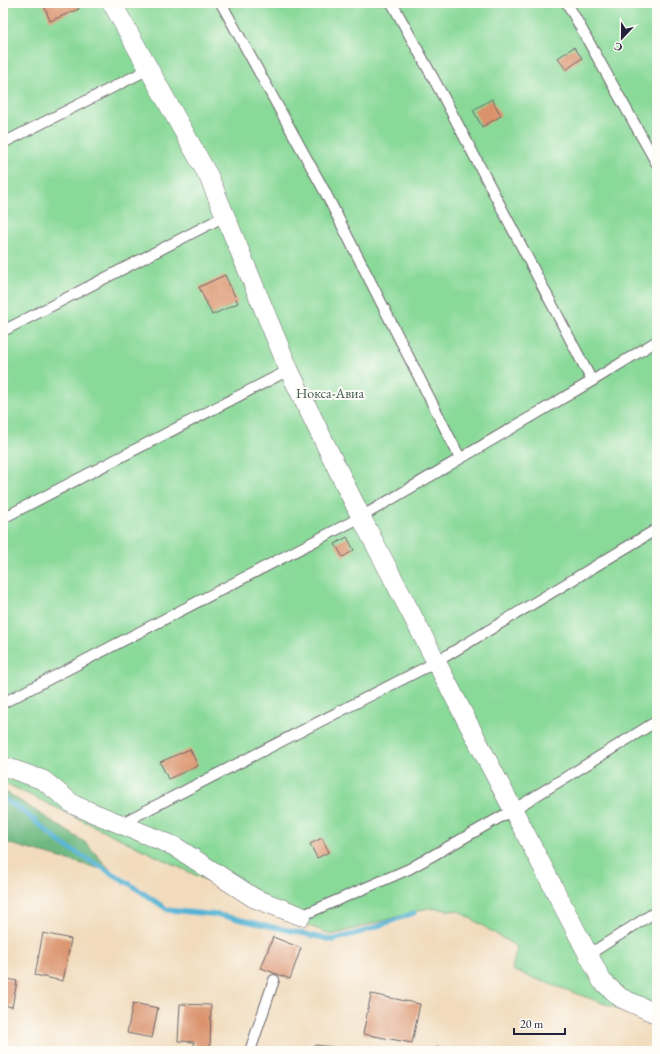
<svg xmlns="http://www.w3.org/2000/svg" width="660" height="1054" font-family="'EB Garamond',serif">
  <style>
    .green { fill: #89d999; stroke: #567e6a }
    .forest { fill: #6eb981; stroke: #486e5e }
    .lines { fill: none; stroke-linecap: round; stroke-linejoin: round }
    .stream { stroke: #56b3d4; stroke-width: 5 }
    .building { fill: #da926c }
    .lane-casing { stroke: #6a6368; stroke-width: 12 }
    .street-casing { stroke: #6a6368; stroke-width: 20 }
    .lane { stroke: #fff; stroke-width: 10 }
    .street { stroke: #fff; stroke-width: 19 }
    .labels { text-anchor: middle; stroke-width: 4; stroke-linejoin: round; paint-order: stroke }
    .park-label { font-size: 14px; fill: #415957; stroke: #fdfcf7 }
  </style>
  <rect width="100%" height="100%" fill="#fdfcf7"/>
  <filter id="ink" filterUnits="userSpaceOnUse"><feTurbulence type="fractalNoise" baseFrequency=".025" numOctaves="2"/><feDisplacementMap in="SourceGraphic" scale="8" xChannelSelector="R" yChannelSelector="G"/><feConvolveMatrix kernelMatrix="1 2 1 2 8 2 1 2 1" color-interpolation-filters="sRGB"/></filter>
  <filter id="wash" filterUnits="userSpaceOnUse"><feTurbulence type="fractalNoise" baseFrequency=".012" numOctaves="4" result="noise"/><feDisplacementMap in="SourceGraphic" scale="16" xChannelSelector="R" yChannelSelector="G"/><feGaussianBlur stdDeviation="0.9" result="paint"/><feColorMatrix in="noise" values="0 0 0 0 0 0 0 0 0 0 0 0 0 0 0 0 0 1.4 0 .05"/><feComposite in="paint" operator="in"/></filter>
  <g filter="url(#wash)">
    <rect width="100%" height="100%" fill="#f1dbbc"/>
    <path class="green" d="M3,3h654v1020l-145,-53 5,-23 -58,-36 -31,-3 -96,27 -81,-33 -248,-120z"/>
    <path class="forest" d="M3,790l83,53 26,29 -109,-30z"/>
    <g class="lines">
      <path class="stream" d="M3,799l20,12 39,33 68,40 38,26 51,5 113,25 30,-8 52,-19"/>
    </g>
    <g id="blocks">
      <path class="building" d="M43,3h33l3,6 -29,12z
        M574,47l8,11 -16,12 -8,-12z
        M492,99l9,17 -19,11 -9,-17z
        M225,275l13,28 -26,12 -13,-28z
        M347,537l7,13 -11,7 -8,-13z
        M190,749l8,17 -30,13 -8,-17z
        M322,838l7,14 -12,6 -7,-14z
        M43,933l28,6 -8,42 -28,-6z
        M273,937l28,11 -11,31 -29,-11z
        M3,978l14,3 -5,26 -9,-2z
        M371,994l49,10 -8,39 -49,-9z
        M133,1003l25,5 -6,30 -25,-5z
        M180,1004l31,1 -1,46h-16v-9l-16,-1z
        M315,1045l18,2v4h-19z
        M437,1047l15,3v1h-16z"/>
    </g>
  </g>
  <g filter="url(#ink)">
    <use href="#blocks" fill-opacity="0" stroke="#6a6368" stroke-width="1"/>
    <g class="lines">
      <defs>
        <path id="lane" d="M221,3l103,187 136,268
          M392,3l51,93 149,285
          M567,3l90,161
          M3,143l146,-74
          M3,331l222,-115
          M3,518l286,-148
          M3,703l358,-186 231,-136 65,-40
          M120,824l316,-162 221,-133
          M301,916l108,-47 104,-59 144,-89
          M588,955l69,-44
          M250,1051l24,-71"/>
        <path id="street" d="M112,3l97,174 80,193 72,147 241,464 19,17 36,16
          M3,766l40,14 31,25 100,41 80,52 47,18"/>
      </defs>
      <use href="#lane" class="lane-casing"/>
      <use href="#street" class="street-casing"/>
      <use href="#lane" class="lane"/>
      <use href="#street" class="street"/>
    </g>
  </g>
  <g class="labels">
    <g class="park-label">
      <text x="330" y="398">Нокса-Авиа</text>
    </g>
  </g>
  <rect width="660" height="1054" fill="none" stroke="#fdfcf7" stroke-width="16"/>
  <g transform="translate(622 38) rotate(202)" stroke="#fdfcf7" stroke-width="3" paint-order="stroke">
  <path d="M0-3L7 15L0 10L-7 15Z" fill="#22223b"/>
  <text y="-6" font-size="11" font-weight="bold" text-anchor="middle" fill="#22223b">С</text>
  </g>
  <path d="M514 1028v6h51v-6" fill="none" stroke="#22223b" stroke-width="2"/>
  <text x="520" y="1028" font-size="12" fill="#22223b" stroke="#fdfcf7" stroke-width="3" paint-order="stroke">20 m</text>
</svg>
